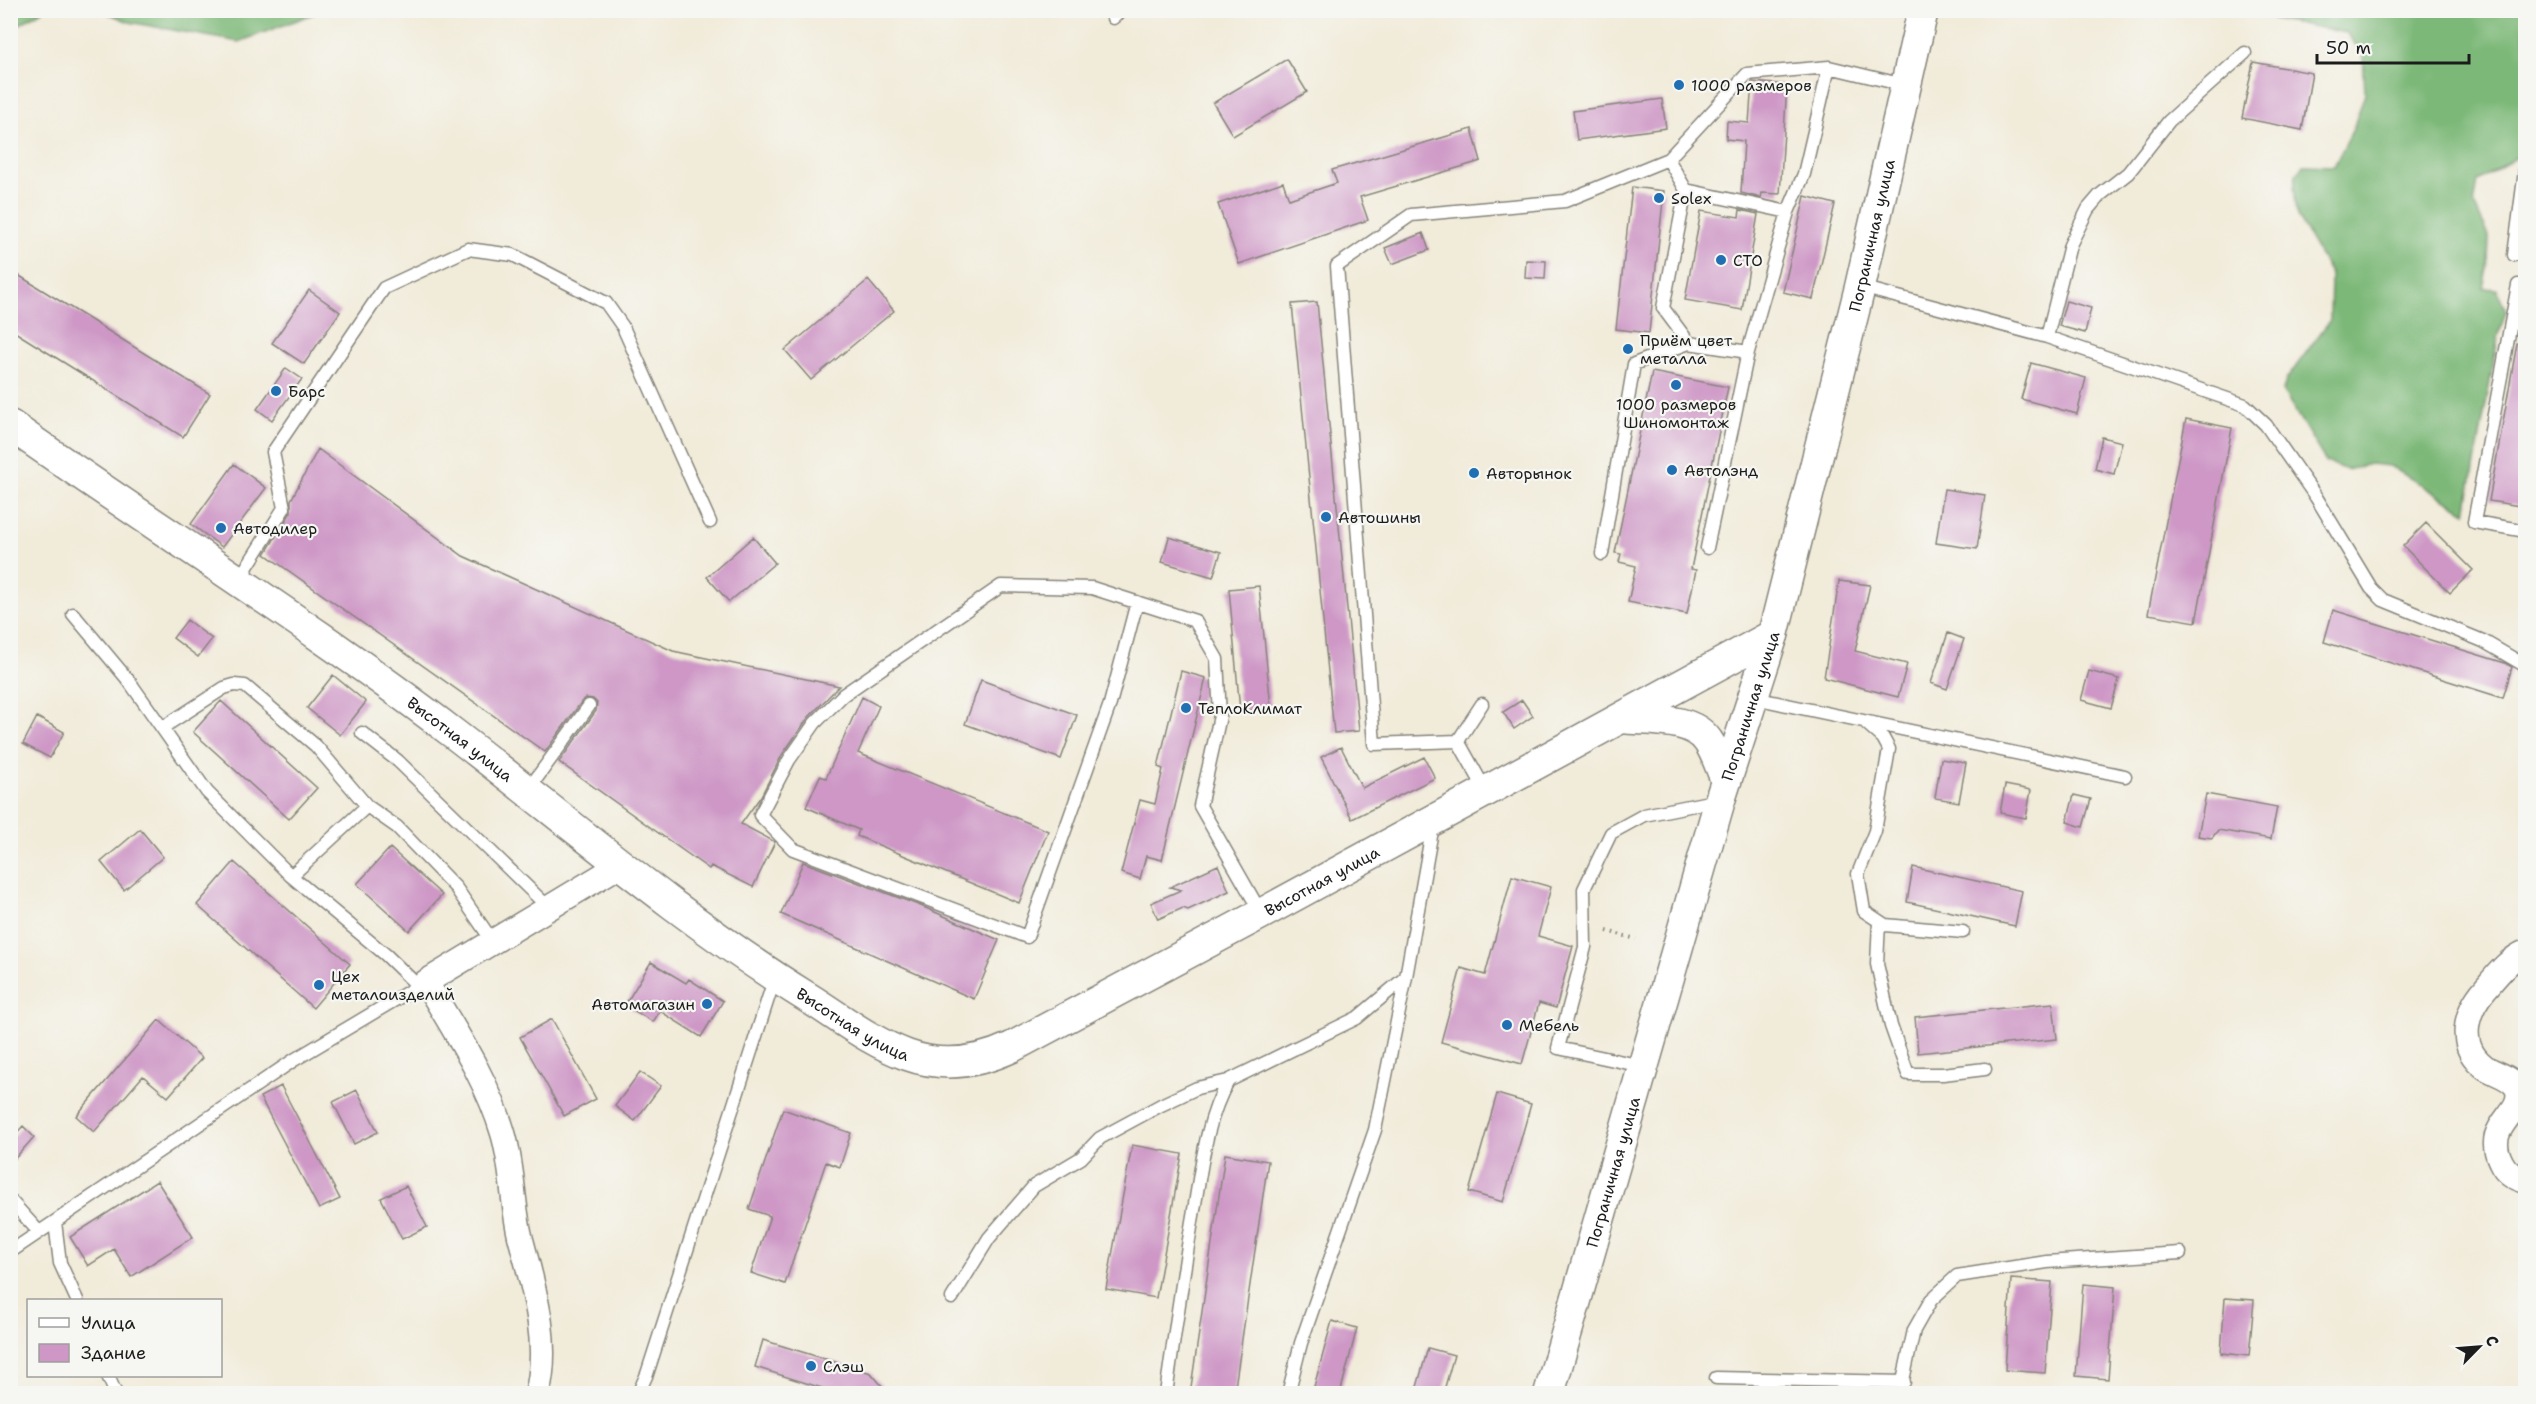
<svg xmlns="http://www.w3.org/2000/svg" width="2536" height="1404" font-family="'Shantell Sans',sans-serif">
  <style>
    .forest { fill: #7bb877; stroke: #4c6a4a; stroke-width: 1.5 }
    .building { fill: #ce97c6 }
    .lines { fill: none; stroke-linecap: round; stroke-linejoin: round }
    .service-casing { stroke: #86847a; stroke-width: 15 }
    .minor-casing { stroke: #86847a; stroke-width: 27 }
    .tertiary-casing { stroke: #86847a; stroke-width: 33 }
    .path { stroke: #86847a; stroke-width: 4; stroke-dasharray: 1.5 4.5; stroke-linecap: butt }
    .service { stroke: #fff; stroke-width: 12 }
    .minor { stroke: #fff; stroke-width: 24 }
    .tertiary { stroke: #fff; stroke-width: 30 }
    .poi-dot { fill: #1f6fb2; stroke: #f6f6f2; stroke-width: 2 }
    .labels { text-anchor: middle; stroke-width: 4.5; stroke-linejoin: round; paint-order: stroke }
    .poi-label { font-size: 16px; fill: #1c1c1c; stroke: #f6f6f2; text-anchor: start }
    .street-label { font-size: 16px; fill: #1c1c1c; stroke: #f6f6f2 }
  </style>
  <rect width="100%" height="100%" fill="#f6f6f2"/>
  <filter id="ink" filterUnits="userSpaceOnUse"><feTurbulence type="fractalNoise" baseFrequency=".0167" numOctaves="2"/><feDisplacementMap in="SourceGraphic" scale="12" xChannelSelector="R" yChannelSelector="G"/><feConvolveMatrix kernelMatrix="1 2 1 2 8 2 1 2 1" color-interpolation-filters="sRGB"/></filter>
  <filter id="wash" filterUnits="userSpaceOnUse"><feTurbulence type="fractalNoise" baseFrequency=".008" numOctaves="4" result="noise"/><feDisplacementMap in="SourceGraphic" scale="24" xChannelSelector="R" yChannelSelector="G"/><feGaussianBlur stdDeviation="1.35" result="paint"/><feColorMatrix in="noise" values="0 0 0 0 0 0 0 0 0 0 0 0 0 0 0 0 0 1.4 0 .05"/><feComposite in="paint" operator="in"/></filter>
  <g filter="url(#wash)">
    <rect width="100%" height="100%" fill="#f1ebd9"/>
    <path class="forest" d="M11,10h31v1l-30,18z
      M103,11h218l-82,31 -110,-20z
      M2249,11h276l1,81 -9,65 -39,24 -4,24 15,31 -1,28 -5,24 14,1 9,22 -8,27 -32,174 -76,-46 -20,-2 -23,6 -21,-8 -43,-71 3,-11 44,-60 1,-45 -34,-59 -3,-28 2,-14 8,-9 30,1 19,-37 12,-36 -2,-38 -16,-22 -98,-19z"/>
    <g id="blocks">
      <path class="building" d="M1287,59l20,33 -74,44 -20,-33z
        M2253,62l59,11 -10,57 -60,-12z
        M1752,82l35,3 -7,109 -18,-1 -1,5 -20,-5 3,-52 -18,-2 1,-18 22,2z
        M1662,99l4,29 -89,12 -4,-29z
        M1472,129l9,32 -121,36 8,23 -129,44 -21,-60 65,-22 6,17 48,-16 -5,-13z
        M1632,187l32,4 -15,142 -33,-4z
        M1805,196l30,8 -22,95 -30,-7z
        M1740,210l18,4 -16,96 -57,-10 16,-89 38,6z
        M1423,233l6,17 -37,14 -7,-16z
        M1526,260l20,1 -1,18 -20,-1z
        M10,270l200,124 -27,43 -173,-108z
        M868,280l26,31 -83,69 -26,-30z
        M309,290l31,22 -36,52 -32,-21z
        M2066,301l25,7 -6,25 -26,-7z
        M1317,302l42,429 -25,2 -42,-429z
        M2517,343l9,1v163l-37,-6z
        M2031,363l55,15 -9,36 -56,-15z
        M286,368l16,11 -30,41 -15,-11z
        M1652,372l76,15 -37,182 5,1 -9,44 -59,-12 8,-36 -17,-4 2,-8 -6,-1z
        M2186,419l46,9 -36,194 -48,-8z
        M2102,437l20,5 -8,32 -19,-5z
        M318,449l145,107 210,95 166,35 -31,32 -26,37 -21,41 -20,28 34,18 -22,45 -42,-21 -2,3 -150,-107 37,-51 1,-8 -4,-4 -7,-1 -4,3 -37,51 -280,-198 26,-42v-12z
        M234,464l32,24 -44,59 -31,-23z
        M1944,489l41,6 -8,54 -41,-6z
        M2426,523l47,47 -23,23 -47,-47z
        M753,537l22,26 -46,39 -22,-25z
        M1169,537l52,15 -8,25 -51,-15z
        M1839,581l31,4 -15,66 52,13 -9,33 -74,-19z
        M1259,586l12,122 -31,3 -11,-122z
        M2333,610l172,53 7,4 -9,31 -179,-56z
        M187,620l25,19 -14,18 -25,-19z
        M1948,633l16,6 -17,50 -16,-6z
        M1181,671l25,7 -44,182 -16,-4 -6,23 -19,-6 19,-73 15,4 8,-35 -5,-2z
        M2089,671l30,8 -8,29 -30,-8z
        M333,675l33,27 -26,33 -33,-27z
        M981,680l96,35 -16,44 -96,-35z
        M862,697l17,9 -21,47 190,78 -29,72 -162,-67 2,-6 -53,-23 14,-31 6,2z
        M1522,700l11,16 -19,13 -11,-17z
        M221,701l96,87 -28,31 -96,-87z
        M37,717l27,15 -14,26 -27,-14z
        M1341,747l21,41 62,-31 11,21 -83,41 -31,-62z
        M1941,759l25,4 -7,39 -24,-4z
        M2005,785l26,5 -5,28 -26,-5z
        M2206,794l71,13 -6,32 -53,-9 -6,8 -14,-2z
        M2074,795l17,4 -8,28 -16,-5z
        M140,829l23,28 -39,33 -23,-28z
        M390,848l52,47 -33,36 -52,-47z
        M234,862l116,102 -37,44 -116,-103z
        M803,862l118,44 78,34 -25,59 -193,-85z
        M1218,865l11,26 -41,19 -5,-2 -25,11 -7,-16 30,-13 -11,-3z
        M1913,867l109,24 -7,35 -108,-24z
        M1512,876l39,11 -13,49 35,10 -17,62 -17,-5 -17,61 -81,-22 20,-74 24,7z
        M651,962l35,21 3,-4 34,22 -22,36 -41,-26 -7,11 -28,-17z
        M2053,1003l4,36 -139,14 -3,-36z
        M552,1019l44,80 -32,17 -44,-79z
        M159,1020l43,38 -34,39 -25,-21 -49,56 -18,-16z
        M640,1072l21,14 -26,35 -20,-15z
        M281,1086l59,113 -21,10 -59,-112z
        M357,1090l21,42 -24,12 -21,-42z
        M1497,1094l34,10 -28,98 -34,-10z
        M783,1109l68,24 -11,34 -14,-5 -41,122 -34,-11 19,-57 -21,-7z
        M23,1126l11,11 -24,27v-24z
        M1132,1145l50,9 -26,144 -50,-9z
        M1225,1154l43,7 -34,233h-44z
        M157,1181l36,56 -62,40 -17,-28 -26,17 -18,-29z
        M406,1186l21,41 -25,12 -21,-41z
        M2011,1279l41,3 -7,91 -40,-3z
        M2083,1284l32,3 -7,92 -32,-3z
        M2225,1298l29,2 -5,56 -28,-3z
        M1332,1321l25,7 -17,66h-28z
        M763,1340l108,33 18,21h-48l-86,-27z
        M1428,1348l26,7 -11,39h-28z"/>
    </g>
  </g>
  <g filter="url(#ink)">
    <use href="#blocks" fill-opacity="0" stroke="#86847a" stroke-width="1.5"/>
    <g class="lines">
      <defs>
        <path id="service" d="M1113,18l9,-8
          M1668,159l18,31
          M2514,255l12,-92
          M2526,286l-8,-1 -44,237 52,9
          M1861,287l186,50 198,68 21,20 50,72 55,91 12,12 100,41 43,25
          M2047,337l23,-92 18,-36 12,-14 28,-22 41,-52 76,-68
          M1748,352l40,-140 16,-38 25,-107
          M1707,548l41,-196 -59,-9 -26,-35 23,-118 102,22
          M1602,554l32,-190 55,-21
          M238,581l46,-73 -11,-56 111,-164 84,-39 45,6 93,48 17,24 87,195
          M1137,602l-27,102 -83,233 -234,-88 -33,-34 29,-55 26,-37 28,-28 158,-109 91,2 103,33 22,38 3,57 -20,90 61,107
          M73,614l56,67 78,111 84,84 95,79 33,32
          M1754,698l371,78
          M1866,723l17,15 6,11 -14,82 -17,43 6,37 21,14 78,7
          M162,728l62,-40 10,-3 11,1 71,60 51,60
          M362,733l36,28 151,147
          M1458,741l24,-37
          M528,790l61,-84
          M1486,791l-28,-50 -84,3 -37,-478 74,-51 154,-14 103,-42 79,-85 82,-7 75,18
          M291,876l76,-70 30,21 59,61 37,54
          M1879,921l-2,43 14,62 17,48h35l42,-5
          M1642,1066l-84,-18 27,-101 -1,-58 27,-56 33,-18 75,-15
          M10,1200l29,32
          M55,1222l5,41 17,37
          M10,1252l284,-192 131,-78
          M952,1298l37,-60 45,-52 47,-28 19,-20 61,-33 36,-17 31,-7 129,-63 49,-41
          M108,1376l8,18
          M1716,1378l188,4
          M638,1394l9,-20 128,-397
          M1166,1394c9,-64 18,-127 29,-190 7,-42 12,-86 33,-123
          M1288,1394l13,-51 74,-213 31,-153 27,-152
          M1900,1394l14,-64 17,-30 26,-24 90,-14 133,-9"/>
        <path id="minor" d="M2526,952c-17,7 -29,23 -41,37 -20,23 -29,58 1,79 10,6 29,10 32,23 5,24 -36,34 -17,71 5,11 14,16 25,19
          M537,1394c14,-52 -4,-108 -17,-158 -8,-34 -7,-70 -17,-103 -16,-54 -49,-103 -77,-151l194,-117"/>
        <g id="tertiary">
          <path id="s1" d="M10,425c147,104 300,199 443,308 115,88 226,184 349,261 35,21 66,47 105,61 36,13 71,8 105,-8l249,-133 512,-279"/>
          <path d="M1622,718c26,3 69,-2 86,23 8,11 12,26 18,39"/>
          <path id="s2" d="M1549,1394l171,-594 53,-165 87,-348 63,-277"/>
        </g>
      </defs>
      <use href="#service" class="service-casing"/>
      <use href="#minor" class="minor-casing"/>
      <use href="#tertiary" class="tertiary-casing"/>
      <path class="path" d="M1607,931l29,8"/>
      <use href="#service" class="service"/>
      <use href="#minor" class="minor"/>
      <use href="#tertiary" class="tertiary"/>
    </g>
  </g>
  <g class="poi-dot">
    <circle cx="1679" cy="85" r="6"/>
    <circle cx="1659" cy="198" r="6"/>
    <circle cx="1721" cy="260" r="6"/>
    <circle cx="1628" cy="349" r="6"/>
    <circle cx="1676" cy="385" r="6"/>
    <circle cx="276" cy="391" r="6"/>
    <circle cx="1672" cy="470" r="6"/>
    <circle cx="1474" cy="473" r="6"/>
    <circle cx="1326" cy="517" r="6"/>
    <circle cx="221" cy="528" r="6"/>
    <circle cx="1186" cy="708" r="6"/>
    <circle cx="319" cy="985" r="6"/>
    <circle cx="707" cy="1004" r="6"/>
    <circle cx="1507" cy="1025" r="6"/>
    <circle cx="811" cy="1366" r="6"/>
  </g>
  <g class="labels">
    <g class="poi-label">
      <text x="1691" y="91">1000 размеров</text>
      <text x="1671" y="204">Solex</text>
      <text x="1733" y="266">СТО</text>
      <text x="1640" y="346">Приём цвет<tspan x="1640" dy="18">металла</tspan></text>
      <text x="288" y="397">Барс</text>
      <text x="1676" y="410" text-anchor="middle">1000 размеров<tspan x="1676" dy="18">Шиномонтаж</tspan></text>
      <text x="1684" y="476">Автолэнд</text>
      <text x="1486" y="479">Авторынок</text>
      <text x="1338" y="523">Автошины</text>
      <text x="233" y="534">Автодилер</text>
      <text x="1198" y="714">ТеплоКлимат</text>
      <text x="331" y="982">Цех<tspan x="331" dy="18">металоизделий</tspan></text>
      <text x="695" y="1010" text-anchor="end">Автомагазин</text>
      <text x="1519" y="1031">Мебель</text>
      <text x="823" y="1372">Слэш</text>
    </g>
    <g class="street-label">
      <text dy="6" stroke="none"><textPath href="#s2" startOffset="1203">Пограничная улица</textPath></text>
      <text dy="6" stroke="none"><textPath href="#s2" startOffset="717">Пограничная улица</textPath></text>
      <text dy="6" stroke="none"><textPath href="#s1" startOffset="549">Высотная улица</textPath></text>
      <text dy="6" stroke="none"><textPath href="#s1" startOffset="1557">Высотная улица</textPath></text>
      <text dy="6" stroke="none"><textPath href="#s1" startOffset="1035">Высотная улица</textPath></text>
      <text dy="6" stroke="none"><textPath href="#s2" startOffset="231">Пограничная улица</textPath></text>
    </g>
  </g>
  <rect width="2536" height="1404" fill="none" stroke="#f6f6f2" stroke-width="36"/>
  <rect x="27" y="1299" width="195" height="78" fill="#f6f6f2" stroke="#9f9f9c" stroke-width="1.5"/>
  <rect x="39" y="1318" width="30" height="9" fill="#ffffff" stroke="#9f9f9c" stroke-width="1.5"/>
  <text x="81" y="1329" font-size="18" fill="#1c1c1c">Улица</text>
  <rect x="39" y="1344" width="30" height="18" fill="#ce97c6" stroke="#9f9f9c" stroke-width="1.5"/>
  <text x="81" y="1359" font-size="18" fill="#1c1c1c">Здание</text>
  <g transform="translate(2479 1347) rotate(65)" stroke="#f6f6f2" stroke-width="4.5" paint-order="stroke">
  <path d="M0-4.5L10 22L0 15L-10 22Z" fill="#1c1c1c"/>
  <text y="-9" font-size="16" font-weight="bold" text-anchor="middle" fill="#1c1c1c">С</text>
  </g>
  <path d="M2317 54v9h152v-9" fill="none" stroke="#1c1c1c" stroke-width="3"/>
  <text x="2326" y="54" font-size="18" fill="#1c1c1c" stroke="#f6f6f2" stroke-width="4.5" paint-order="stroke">50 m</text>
</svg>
